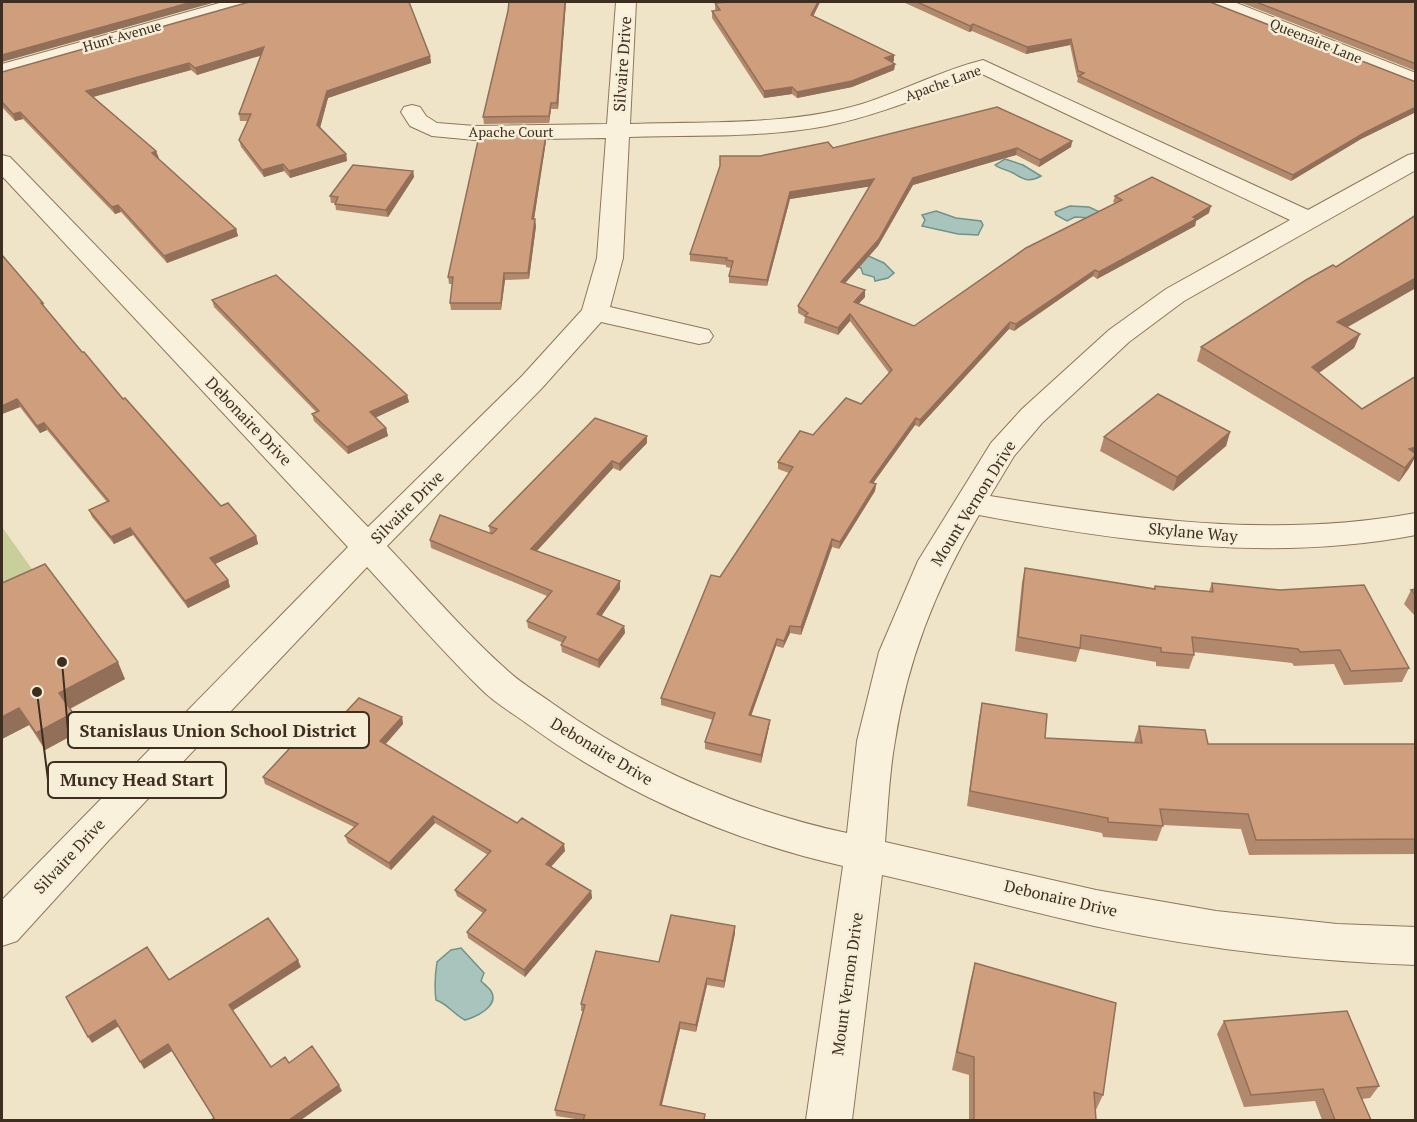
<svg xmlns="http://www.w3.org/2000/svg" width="1417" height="1122" font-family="'PT Serif',serif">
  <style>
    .green { fill: #c9cf9b }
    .water { fill: #a9c4bc; stroke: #6f938a; stroke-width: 1.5 }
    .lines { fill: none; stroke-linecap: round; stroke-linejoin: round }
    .minor-casing { stroke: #8d765c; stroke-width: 2 }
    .minor { fill: #faf1dc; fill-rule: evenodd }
    .wall { fill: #b2896c }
    .shaded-wall { fill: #916f58 }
    .building { fill: #cf9f7d; stroke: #916f58; stroke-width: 1.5 }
    .labels { text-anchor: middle; stroke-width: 5; stroke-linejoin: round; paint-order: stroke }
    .far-street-label { font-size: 14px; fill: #3d2e20; stroke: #f7eed8 }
    .street-label { font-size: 16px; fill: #3d2e20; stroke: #f7eed8 }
    .leader { fill: none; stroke: #3d2e20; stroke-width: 2 }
    .callout-dot { fill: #3d2e20; stroke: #f7eed8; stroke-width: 2 }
    .callout { fill: #f7eed8; stroke: #3d2e20; stroke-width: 2 }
    .callout-label { font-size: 18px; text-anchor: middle; font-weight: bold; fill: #3d2e20 }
  </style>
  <rect width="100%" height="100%" fill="#f0e4c8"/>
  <path class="green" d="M2,527l40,56 -40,56z"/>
  <path class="water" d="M1005,159l18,6 18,11c-12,7 -18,3 -28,-3 -5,-3 -13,-4 -18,-8z
    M1070,206l19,1 11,5 -9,6 -16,-1 -8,4 -11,-6 -1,-3z
    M936,211l20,7 25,3 2,4 -5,10 -20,-1 -36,-8 3,-6 -3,-5z
    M864,254l20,9 10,10 -6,5 -13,3 -1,-4 -11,-3 -2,-6 -9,-2z
    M461,948l23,25 -3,8c3,3 8,7 10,10 9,15 -15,26 -26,29 -12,-6 -17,-16 -29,-20 -2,-14 -1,-25 1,-38l14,-12z"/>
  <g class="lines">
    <defs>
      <path id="minor" d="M223,2h30l-3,4 -248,71v-13z
        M616,2h20l-6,122c76,-3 159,2 232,-20 41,-13 80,-34 121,-44l325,150 100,-55 8,-2v17l-232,131 -55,41 -87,81 -28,33 -24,40c141,23 284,43 426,17v22c-145,28 -294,7 -437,-20 -42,70 -72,146 -84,226 -6,33 -7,67 -10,101l211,48 120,21 121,13 79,3v38c-108,-4 -216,-16 -322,-39 -71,-16 -141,-35 -212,-51l-30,245h-46l37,-254c-114,-26 -223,-74 -317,-143 -15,-11 -31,-20 -44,-33 -40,-39 -77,-82 -115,-123l-258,273 -92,101 -15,5v-46l346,-353 -346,-371v-21l8,2 358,370 154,-151 60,-66 15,-52 9,-120 -131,2 -43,-4 -22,-10 -9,-14 3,-5 8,-2 8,2 6,9 11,7 38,3 132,-2zM982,74l308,146 -124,69 -57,41 -87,79 -31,34 -73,118 -39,91 -22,89 -10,92c-107,-23 -205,-66 -295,-130 -14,-10 -31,-20 -44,-32 -43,-38 -81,-83 -121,-125l155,-158 59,-66 98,22 10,-2 4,-6 -4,-6 -99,-23 13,-49 6,-121c65,-2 133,1 197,-11 54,-11 105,-33 156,-52z
        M1207,2h27l182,71v14l-206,-81z"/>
    </defs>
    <use href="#minor" class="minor-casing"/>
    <use href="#minor" class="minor"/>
  </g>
  <path class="wall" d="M249,2l181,54 1,7 -103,35 -8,29 26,27 1,7 -57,17 -6,-7 -20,6 -23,-30 -2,-7 9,-19h-8l-1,-7 22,-59 -64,20 -6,-5 -98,27 63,54 2,7 78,71 2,7 -71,27 -46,-51 -6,2 -92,-95 -8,2 -13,-14v-35z
    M566,2l-8,107h-7l-2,14 -65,1 -1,-7z
    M729,2h91l-7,14 81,39v6l-2,1 3,2 -1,6 -42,17 -55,11 -5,-4 -28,4 -52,-80v-7h4l-1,-2v-6z
    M903,2h307l206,80v30l-55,27 -70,42 -214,-99 1,-4 -1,-1 -7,-32 -44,9 -54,-23 -3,1z
    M1239,2h177v69z
    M546,141l-12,78 2,7 -7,53 -24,1 -4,30h-50l-1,-7 2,-19h-3l-1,-7z
    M1072,141l-1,6 -32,20 -23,-12 -103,30 -35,61 -33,37 20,7v7l-7,7 56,22 201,-123 -2,-1 2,-6 94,17 -13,8 -1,5 -98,53 -4,-3 -79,55 -5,-2 -90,98 -4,-2 -42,58 3,1 -1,7 -36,58 -7,-2 -31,88 -11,-2 -7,15 -7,-2 -25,69 18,12 -8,36 -56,-14v-7l8,-22 -52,-15v-7l59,-121 69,-104 -11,-4v-7l35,-27 48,-31 28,-31 -39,-52 -12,14 -34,-12 1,-6 -7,-4v-7l72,-120 -80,13 -23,87 -38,-3v-7l2,-8 -5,-1v-2l-36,-4v-7l70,-98 73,-8z
    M413,171l1,6 -26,40 -52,-7 -1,-7h-4l-1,-7z
    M2,255l41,48 2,5 37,44 41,47 98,107 35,30 2,8 -43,20 13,16 2,7 -42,21 -55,-73 -19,9 -22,-27 -3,-7 18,-8 -60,-72 -7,3 -20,-26 -18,7z
    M1336,267l11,60 13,7 -6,14 -35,25 95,86 -5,9 -10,14 -202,-121 4,-14z
    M212,300l195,95 2,7 -34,16 11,10 2,8 -40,18 -34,-33 -2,-7 4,-2 -102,-105z
    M1230,432l-4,14 -53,45 -73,-40 4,-14z
    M647,443l-27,28 -7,-3 -76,83 83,30v8l-19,27 23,10 1,7 -26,35 -37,-16 -1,-7 2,-2 -35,-15 -1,-7 20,-25 -116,-48 -1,-8 63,-6 -3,-1 -1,-7z
    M1025,568l129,21 1,-3 54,5 3,-8 197,85 -7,14 -58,3 -10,-21 -40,2 -2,-3 -99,-11 1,3 -5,14 -33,-3v-4l-76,-13 -4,13 -61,-11 7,-69z
    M2,583l123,96 -55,30 12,21 -37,20 -16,-25 -27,14z
    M1416,589v28l-12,-13 7,-14z
    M982,703l63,35 89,4 5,-16 69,18h208v110l-167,1 -8,-26 -78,-4 -6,16 -54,-4 -1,-4 -135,-27 12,-88z
    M402,717l1,7 -18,21 180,106 -14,16 40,24 1,7 -67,79 -57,-39 -1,-6 16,-19 -26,-17 -2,-6 33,-35 -53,-32 -44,47 -43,-27 -3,-7 9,-9 -89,-43 -2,-7 68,-49z
    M735,933l-11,55 -17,-3 -11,47 -16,-3 -18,76 43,9v6h-123l-26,-4 -1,-6 28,-99h-2v-7l78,-42z
    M975,963l128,132 -8,17 1,8h-127v-45l-17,-5 18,-88z
    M1224,1021l155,65 -9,12 -8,1 9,21h-49l-7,-19 -71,6 -27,-73z"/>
  <path class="shaded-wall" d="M192,2h24l-214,60v-7z
    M565,2h1l-8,107 -1,-6z
    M818,2h2l-9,19v-6z
    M973,24l-1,7 -3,1 1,-6z
    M1071,39l-1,6 -44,9 1,-7z
    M264,47l2,7 -69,21 -2,-7z
    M894,55v6l-9,4v-7z
    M430,56l1,7 -103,35 -9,34 -2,-7 10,-34z
    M189,63l2,7 -102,28 -3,-7z
    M895,64l-1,6 -42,17 -55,11v-6z
    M792,87v7l-28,4v-7z
    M551,103v6l-2,14v-7z
    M1416,107v5l-55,27 -70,42 2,-6 71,-42z
    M20,112l3,7 -8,2 -2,-7z
    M546,135v6l-13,85 -1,-7z
    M1072,141l-1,6 -32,20 1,-7z
    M1017,148l-1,7 -103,30 -35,61 -38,43 1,-7 72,-104z
    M156,151l3,7 -5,2 -2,-7z
    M346,154l1,7 -57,17 -1,-7z
    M283,164l1,7 -20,6 -2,-7z
    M413,171l1,6 -26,40 -2,-7z
    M874,179l-1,7 -83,13 -23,87v-6l23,-88z
    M118,205l3,7 -6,2 -3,-7z
    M1211,206l-2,7 -13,8 -1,5 -98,53 2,-7z
    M535,219l1,7 -7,53 -1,-6z
    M236,229l2,7 -71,27 -3,-7z
    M1095,270l-2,6 -79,55 2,-7z
    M504,273l1,7 -4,30v-7z
    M1416,278v10l-84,48 5,-14z
    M865,290v7l-11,12v-7z
    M850,314v7l-12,14v-7z
    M1010,322l-1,7 -90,98 1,-7z
    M1360,334l-6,14 -47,33 5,-14z
    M407,395l2,7 -37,17 -2,-7z
    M17,399l3,8 -18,7v-8z
    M916,418l-1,7 -46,64 1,-7z
    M44,423l3,7 -7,3 -3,-7z
    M386,428l2,8 -40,18 -1,-7z
    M1230,432l-4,14 -53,45 4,-14z
    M647,436v7l-27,28 -1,-7z
    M1416,447v11l-2,1 -5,9 -10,14 6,-14 4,-19z
    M612,461l1,7 -81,88 -1,-7z
    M876,484l-1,7 -36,58 1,-7z
    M130,528l3,7 -19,9 -3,-7z
    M256,536l2,8 -45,21 -3,-7z
    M832,539v8l-31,88v-8z
    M228,580l2,7 -42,21 -3,-7z
    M620,581v8l-22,32 -1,-7z
    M624,626l1,7 -26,35 -1,-8z
    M790,626v7l-7,15 1,-7z
    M777,639l-1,7 -27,76v-7z
    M118,662l7,17 -58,31 -8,-17z
    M19,708l10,17 -27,14v-22z
    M73,713l9,17 -37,20 -9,-17z
    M402,717l1,7 -21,24 -2,-7z
    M770,720l-1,7 -8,36v-8z
    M433,816l2,7 -44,47 -2,-7z
    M564,844l1,7 -18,20 -1,-7z
    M591,891l1,7 -67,79 -1,-7z
    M735,926v7l-11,55v-7z
    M298,960l3,7 -69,44 -3,-6z
    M707,978v7l-11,47v-7z
    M115,1020l4,6 -27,17 -4,-6z
    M680,1022v7l-20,82v-6z
    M168,1044l4,7 -28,18 -4,-7z
    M339,1085l3,6 -41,29h-12z"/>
  <path class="building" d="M2,2h190l-190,53z
    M249,2h160l21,54 -103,35 -10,34 29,29 -57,17 -6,-7 -21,6 -23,-30 12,-26h-12l25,-67 -69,21 -6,-5 -103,28 70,60 -4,2 84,76 -72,27 -46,-51 -6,2 -92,-95 -7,2 -11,-12v-30z
    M509,2h56l-8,101h-6l-2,13 -66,1 25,-106z
    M729,2h89l-7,13 83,40 -9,3 10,6 -43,17 -55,11 -5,-5 -28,4 -52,-80 8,-1 -5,-7z
    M917,2h293l206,80v25l-52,26 -71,42 -214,-99 5,-3 -6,-2 -7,-32 -44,8 -54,-23 -3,2z
    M1256,2h160v62z
    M997,107l75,34 -32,19 -23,-12 -104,30 -34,61 -38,43 24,8 -11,12 60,24 112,-78 96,-48 -7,-4 37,-19 59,29 -18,11 3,2 -97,53 -4,-2 -79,54 -6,-2 -90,98 -4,-2 -46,64 6,2 -36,58 -8,-3 -31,88 -11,-1 -6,15 -7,-2 -28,76 21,5 -9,35 -56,-13 10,-29 -54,-15 50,-123 9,2 73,-110 -15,-5 22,-31 13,4 33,-37 15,6 31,-34 -42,-56 -12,14 -33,-12 3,-3 -10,-7 76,-127 -84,13 -23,88 -38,-4 4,-15 -7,-1 1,-2 -37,-4 30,-88v-10h40l68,-14 5,6z
    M546,135l-14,84h3l-7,54h-24l-3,30h-51l3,-26h-5l31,-141z
    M353,165l60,6 -27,39 -51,-6 3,-7 -8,-1z
    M1416,215v63l-79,44 23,12 -48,33 50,42 54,-33v71l-7,2 7,5 -11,14 -204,-121 105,-67 27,-15 3,2z
    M2,255l41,48h-2l41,49h2l39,47 2,-1 96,108 7,-3 28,33 -46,22 18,22 -43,21 -55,-73 -19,9 -22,-27 20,-9 -65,-78 -7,3 -20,-27 -15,7z
    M276,275l131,120 -37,17 16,16 -39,19 -35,-33 7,-3 -107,-111z
    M1158,394l72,38 -53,45 -73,-40z
    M595,418l52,18 -28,28 -7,-3 -81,88 89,32 -23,33 27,12 -26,34 -37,-15 5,-8 -39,-16 25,-30 -122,-51 10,-25 52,19 5,-5 -8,-3z
    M45,564l73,98 -59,31 14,20 -37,20 -17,-25 -17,9v-134z
    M1025,568l130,21v-3l58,6 -1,-9 68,7 84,-5 45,83 -58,3 -11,-21 -40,2 -2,-3 -106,-12 2,18 -33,-3v-4l-80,-13 -1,13 -62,-11z
    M1416,589v6l-5,-5z
    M359,698l43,19 -22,24 137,82 5,-5 42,26 -18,20 45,27 -67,79 -57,-38 19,-22 -31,-20 36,-39 -58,-35 -44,47 -44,-27 13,-12 -95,-47 52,-56 16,7z
    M982,703l65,11 -2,24 97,5 -3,-17 66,4 3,14h208v95l-160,1 -8,-26 -88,-5 3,17 -55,-4v-4l-138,-27z
    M671,915l64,11 -11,55 -17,-3 -11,47 -16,-3 -20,83 45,9 -1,6h-121l2,-5 -30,-5 30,-105 -4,-1 15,-53 63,11z
    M268,918l30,42 -69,45 42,62 14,-10 4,6 23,-17 27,39 -50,35h-78l3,-2 -46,-74 -28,18 -25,-42 -27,17 -22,-40 81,-50 22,33z
    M975,963l141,40 -13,92 -9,-3 2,28h-122v-63l-17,-5z
    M1347,1011l32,75 -22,2 14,32h-36l-12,-31 -72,6 -27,-74z"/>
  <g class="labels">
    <g class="far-street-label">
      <text transform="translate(122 36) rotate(-16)" y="5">Hunt Avenue</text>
      <text transform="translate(1316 41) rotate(22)" y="5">Queenaire Lane</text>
      <text transform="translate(943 83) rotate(-20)" y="5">Apache Lane</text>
      <text x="511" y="137">Apache Court</text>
    </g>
    <g class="street-label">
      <text transform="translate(622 64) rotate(-86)" y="6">Silvaire Drive</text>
      <text transform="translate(249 421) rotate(46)" y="6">Debonaire Drive</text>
      <text transform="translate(973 503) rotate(-58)" y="6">Mount Vernon Drive</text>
      <text transform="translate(407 507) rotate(-45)" y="6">Silvaire Drive</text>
      <text transform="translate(1193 532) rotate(5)" y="6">Skylane Way</text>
      <text transform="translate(602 751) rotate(31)" y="6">Debonaire Drive</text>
      <text transform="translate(69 856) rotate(-47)" y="6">Silvaire Drive</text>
      <text transform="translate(1061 898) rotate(13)" y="6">Debonaire Drive</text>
      <text transform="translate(847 984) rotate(-82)" y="6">Mount Vernon Drive</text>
    </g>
  </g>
  <path class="leader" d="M62 662L68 730M37 692L48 780"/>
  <g class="callout-dot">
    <circle cx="62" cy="662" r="6"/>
    <circle cx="37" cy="692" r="6"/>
  </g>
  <g class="callout">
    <rect x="68" y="712" width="301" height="36" rx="6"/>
    <rect x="48" y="762" width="178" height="36" rx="6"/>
  </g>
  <g class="callout-label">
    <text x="218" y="737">Stanislaus Union School District</text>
    <text x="137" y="786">Muncy Head Start</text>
  </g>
  <rect width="1417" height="1122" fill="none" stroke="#3d2e20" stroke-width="6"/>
</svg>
